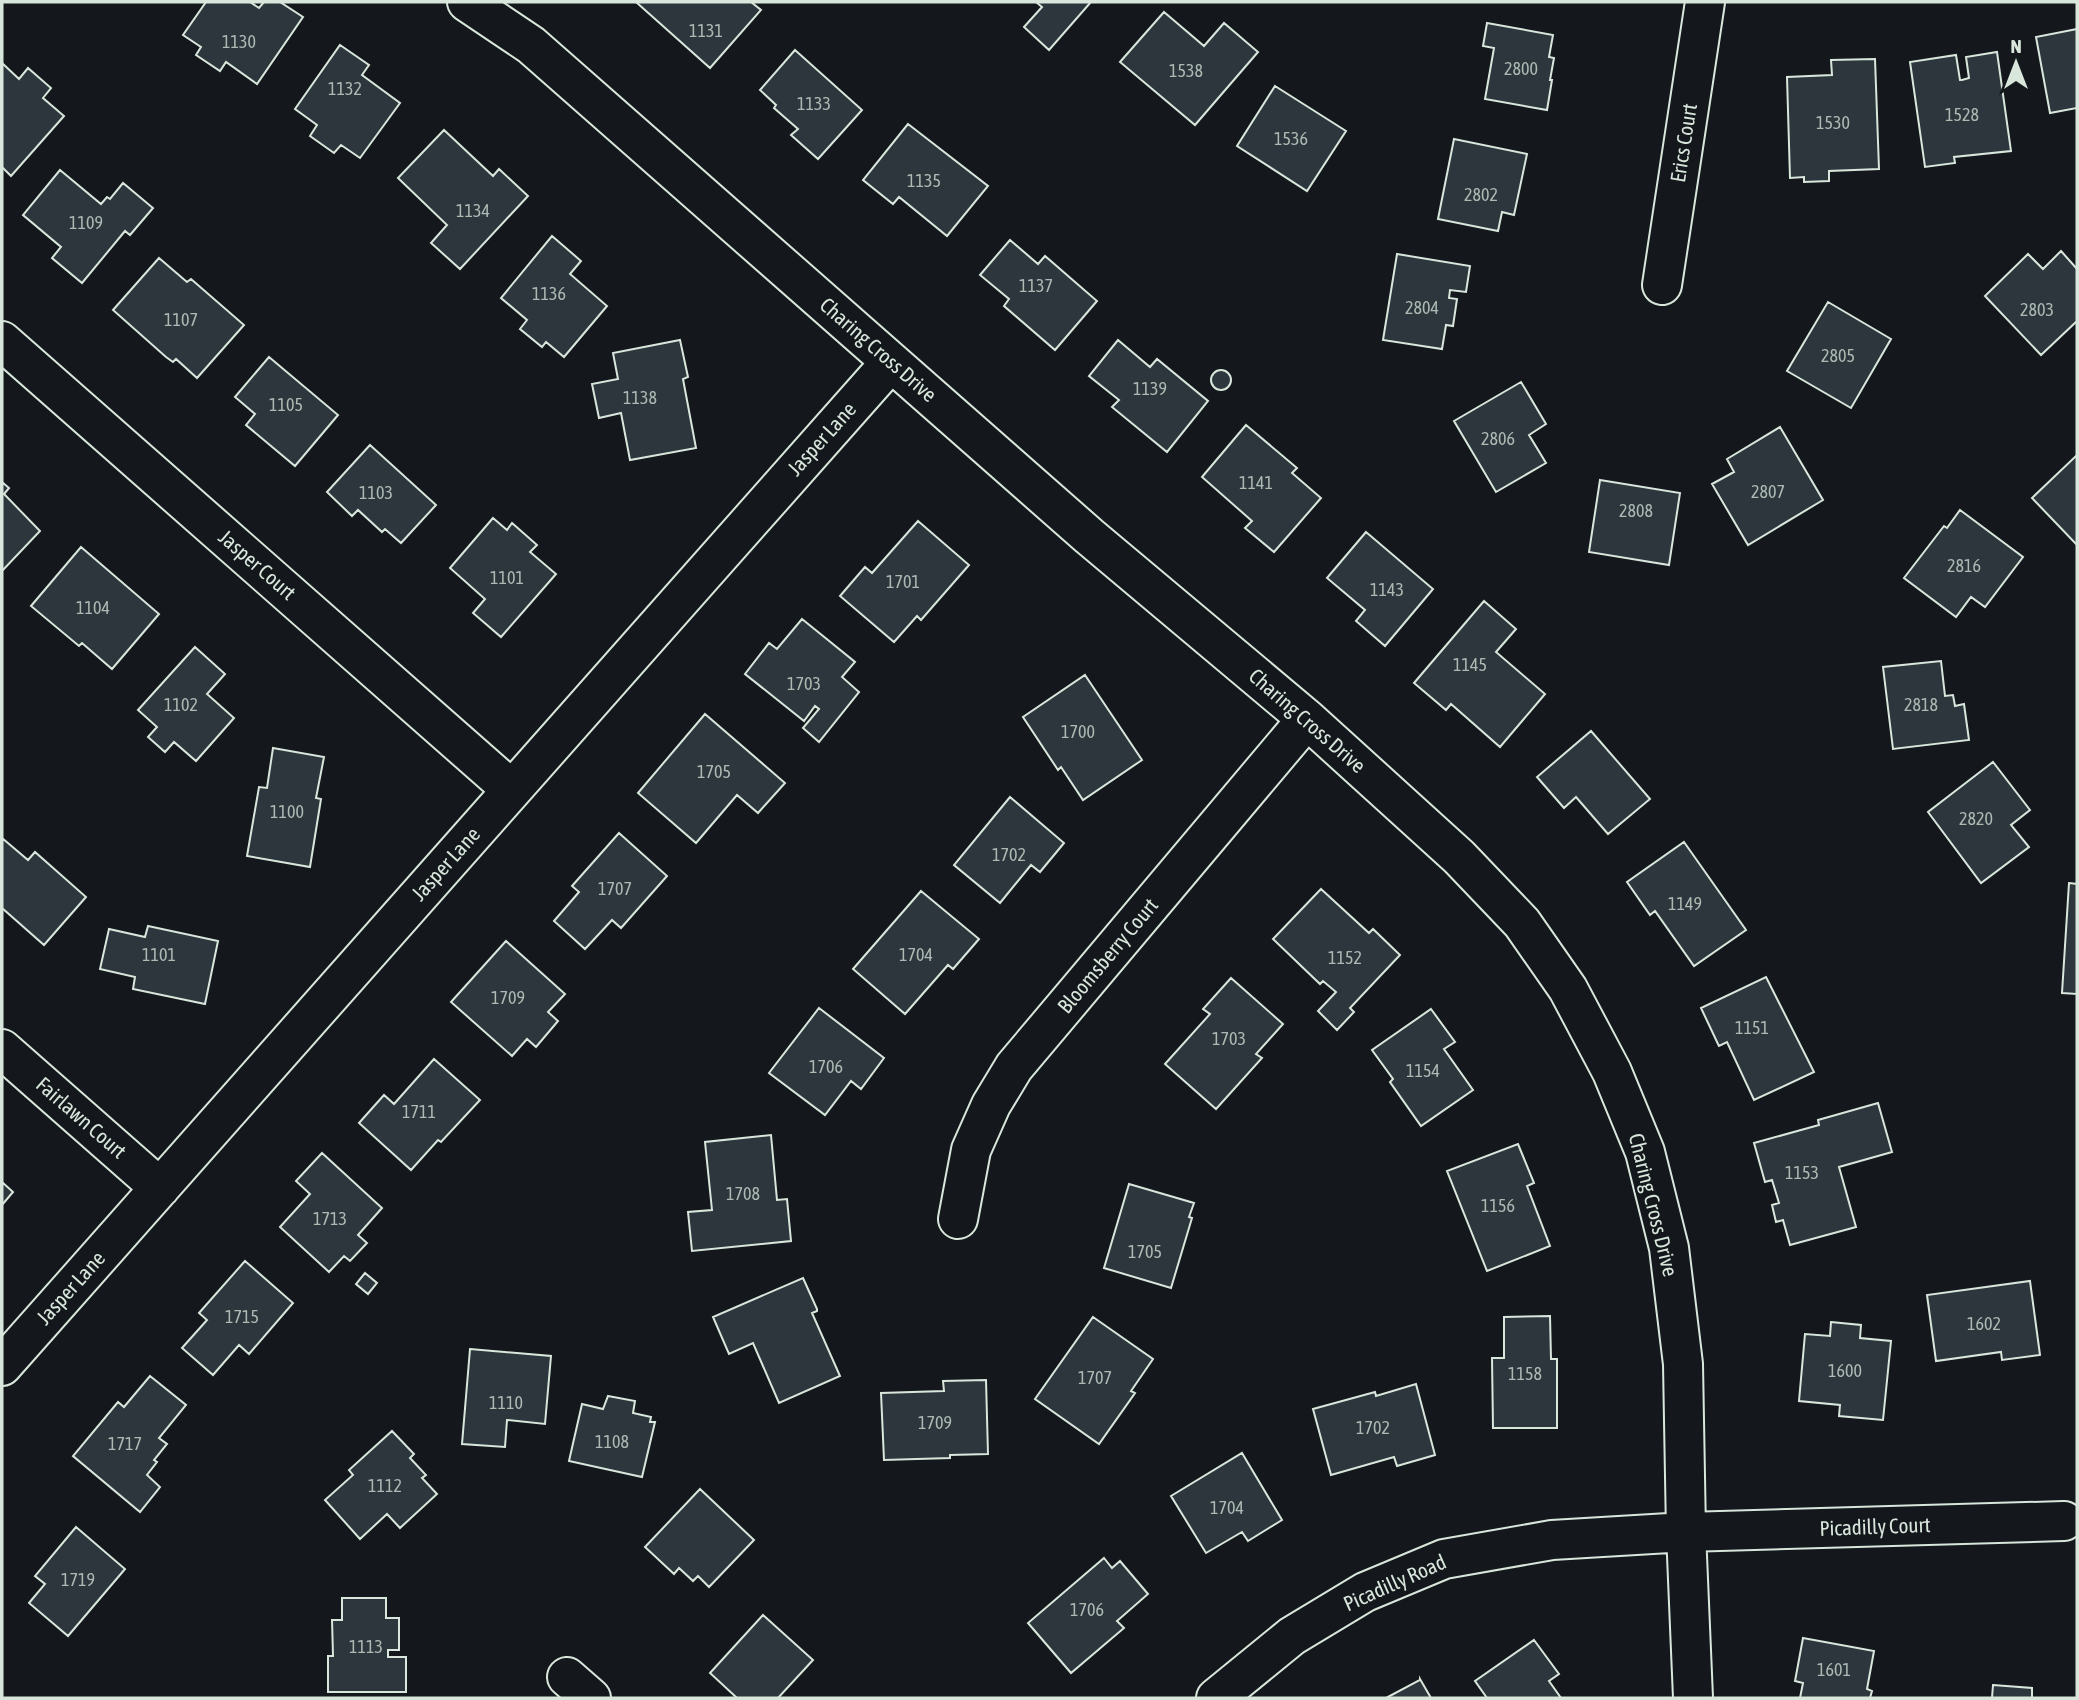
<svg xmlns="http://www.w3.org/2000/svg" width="2079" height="1700" font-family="'Asap Condensed',sans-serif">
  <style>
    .building { fill: #2c363c; stroke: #d8e6dc; stroke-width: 2 }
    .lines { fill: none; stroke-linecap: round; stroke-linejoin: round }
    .minor-casing { stroke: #d8e6dc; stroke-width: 42 }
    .minor { stroke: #14181c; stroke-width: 38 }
    .labels { text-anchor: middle; stroke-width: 5; stroke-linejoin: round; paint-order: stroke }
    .number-label { font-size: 18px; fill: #adbab4 }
    .street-label { font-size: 21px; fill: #d8e6dc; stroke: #14181c }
  </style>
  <rect width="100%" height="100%" fill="#14181c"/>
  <path class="building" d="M206,2h44l9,6 5,-6h16l23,15 -46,67 -31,-22 -6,9 -24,-16 5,-8 -18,-12z
    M636,2h115l10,8 -51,58z
    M1036,2h55l-42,48 -25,-23 18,-20z
    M1164,12l40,34 20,-23 34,29 -63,73 -75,-63z
    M1487,23l66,12 -4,22 5,1 -4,22h2l-5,30 -62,-11 9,-51 -11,-2z
    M2077,29v79l-27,5 -14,-76z
    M340,45l29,20 -7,10 38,28 -40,55 -19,-13 -7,8 -24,-17 7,-11 -22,-16z
    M795,50l67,60 -44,49 -27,-24 7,-6 -24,-21 2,-3 -16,-15z
    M1997,52l14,99 -57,6 1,6 -30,4 -15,-105 46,-7 4,25h2l7,-2 -3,-21z
    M1875,59l4,110 -50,2v10l-25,1v-5l-14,1 -3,-101 45,-2 -1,-15z
    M2,63l17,16 9,-11 23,20 -8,10 21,18 -53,60 -9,-9z
    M1275,86l71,45 -39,60 -70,-45z
    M908,124l80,62 -41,50 -48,-39 -6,7 -30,-24z
    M444,130l49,46 6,-7 29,27 -68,73 -29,-26 16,-18 -49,-47z
    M1454,139l73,15 -13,61 -12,-3 -4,19 -60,-12z
    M60,170l41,34 6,-7 3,2 13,-16 30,25 -23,27 -5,-4 -43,52 -30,-25 9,-11 -38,-32z
    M552,236l29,25 -11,13 37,32 -43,51 -18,-15 -4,5 -22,-18 7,-9 -26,-22z
    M1010,240l28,24 7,-8 52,45 -42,49 -51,-44 5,-7 -29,-24z
    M2061,251l16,18v52l-36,34 -56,-59 43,-42 15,15z
    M1397,254l73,12 -4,26 -16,-2 -1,8 8,1 -4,27 -7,-1 -4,24 -59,-9z
    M159,258l28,24 4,-3 53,46 -47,53 -21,-19 -3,3 -7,-5 -53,-47z
    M1828,302l63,37 -40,69 -64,-37z
    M680,340l8,37 -5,2 13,69 -66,12 -9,-47 -22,5 -7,-34 26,-5 -5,-26z
    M1118,340l32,27 7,-8 51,42 -41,51 -55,-45 7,-7 -30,-24z
    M269,357l69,58 -43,51 -49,-41 9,-11 -20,-17z
    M1211 380a10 10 0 1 1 20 0a10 10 0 1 1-20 0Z
    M1521,382l25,42 -17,11 17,28 -50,29 -42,-71z
    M1246,425l51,43 -5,5 29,25 -47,54 -29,-24 7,-7 -50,-44z
    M1780,427l43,73 -75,45 -36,-61 22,-12 -7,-13z
    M370,445l66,60 -35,38 -16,-14 -3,3 -24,-22 -6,6 -25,-24z
    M2077,455v90l-45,-47z
    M1600,480l80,13 -11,72 -80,-13z
    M2,482l7,6 -5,6 36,37 -38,40z
    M1960,510l63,47 -38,50 -14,-10 -15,20 -52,-39 40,-52 3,2z
    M493,518l14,12 5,-7 25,22 -7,7 26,22 -55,63 -28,-24 12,-14 -35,-31z
    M918,521l51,44 -48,55 -4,-4 -23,26 -54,-46 25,-29 7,6z
    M1366,532l67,57 -48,57 -29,-25 9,-11 -38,-32z
    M81,547l78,67 -47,55 -30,-26 -3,3 -48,-40z
    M1484,601l32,28 -20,23 49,42 -45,53 -49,-43 -5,6 -32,-27z
    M802,619l53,43 -13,15 17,15 -40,50 -16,-14 16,-19 -4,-3 -11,15 -59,-47 24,-31 8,6z
    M195,647l30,27 -18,20 27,24 -38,43 -22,-19 -9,10 -17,-15 9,-10 -19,-17z
    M1941,661l4,35 8,-1 2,11 9,-2 5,36 -76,9 -10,-82z
    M1085,675l57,85 -59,40 -22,-33 -3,3 -35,-53z
    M705,714l80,69 -27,30 -21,-18 -41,48 -58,-50z
    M1591,731l59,68 -42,35 -32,-37 -12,11 -27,-31z
    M273,748l51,9 -8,41 5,1 -11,68 -63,-11 12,-69 8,1z
    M1993,762l37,48 -19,15 18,22 -48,36 -53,-71z
    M1010,797l54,46 -24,29 -9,-7 -31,38 -46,-38z
    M619,833l48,43 -46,52 -9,-8 -27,29 -31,-28 25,-29 -7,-6z
    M2,838l26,22 7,-8 51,45 -42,48 -42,-37z
    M1684,842l62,88 -52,36 -39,-55 -5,4 -23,-33z
    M2069,883l8,1v110l-15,-1z
    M1321,889l48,44 4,-4 27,26 -50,53 4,4 -17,18 -19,-19 18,-19 -13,-11 -3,3 -47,-45z
    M921,891l58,48 -26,30 -5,-4 -43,49 -52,-45z
    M148,926l70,15 -13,63 -72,-15 2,-12 -35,-8 9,-40 36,8z
    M506,941l59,53 -17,18 10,9 -22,26 -9,-8 -15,17 -61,-54z
    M1766,977l48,95 -60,28 -27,-58 -8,4 -1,-2 -17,-36z
    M1231,978l52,46 -27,30 6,4 -46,51 -51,-45 45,-50 -7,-5z
    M819,1008l65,50 -23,31 -10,-8 -26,34 -56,-42z
    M1431,1009l24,33 -11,7 29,41 -52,36 -31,-44 3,-3 -21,-29z
    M434,1059l46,41 -39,42 -3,-2 -27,30 -52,-47 25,-28 10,9z
    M1878,1103l14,49 -53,15 17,60 -66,18 -7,-25 -7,2 -4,-17 7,-2 -7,-23 -7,2 -11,-39 65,-18 -1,-5z
    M771,1135l6,65 10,-1 4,42 -99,10 -4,-39 24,-2 -7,-68z
    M1518,1144l16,39 -7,3 23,60 -63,25 -40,-100z
    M322,1153l60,55 -24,27 9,8 -17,18 -6,-5 -15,16 -49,-45 30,-33 -14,-13z
    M2,1182l11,10 -11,13z
    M1129,1184l65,19 -5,14 3,1 -21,70 -67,-20z
    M245,1261l48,42 -44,51 -10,-9 -26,30 -31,-27 25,-28 -8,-7z
    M365,1273l12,10 -9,11 -12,-10z
    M803,1278l14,31v2l-5,2 28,63 -61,27 -26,-60 -24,11 -16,-37z
    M2030,1281l10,74 -38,5 -1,-8 -65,9 -9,-66z
    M1550,1316l1,43h6v69h-64l-1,-70h12v-41z
    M1093,1317l60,42 -22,32 4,2 -36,51 -64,-45z
    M1831,1322l30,3 -1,13 31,3 -8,79 -44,-4 1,-11 -41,-4 6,-67 25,2z
    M470,1349l81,7 -6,68 -38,-4 -2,27 -43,-3z
    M150,1376l36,29 -27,33 8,6 -13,16 3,2 -10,13 13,12 -20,25 -67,-56 45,-54 6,5z
    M986,1380l2,74 -38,1v3l-66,2 -3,-67 63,-2 -1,-10z
    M1416,1384l19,71 -38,11 -3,-9 -63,18 -18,-66 62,-17 1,4z
    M608,1396l27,5 -2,12 18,4 -1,5h5l-13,55 -73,-16 13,-57 21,5z
    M392,1431l22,23 -4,4 16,17 -4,3 15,16 -37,34 -13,-14 -27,25 -35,-39 28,-25 -4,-5z
    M1242,1453l40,67 -34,21 -6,-9 -36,21 -35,-57z
    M700,1489l54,51 -45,47 -11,-11 -5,5 -14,-13 -5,6 -29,-27z
    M76,1527l49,42 -57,67 -39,-33 16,-19 -10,-8z
    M1104,1558l8,10 8,-7 28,33 -31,27 7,7 -53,45 -43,-50z
    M342,1598h44v20h13v32h-11v7h18v35h-78v-36h5l-1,-36h10z
    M763,1615l50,45 -35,38h-41l-27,-25z
    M1803,1638l71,13 -7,38 5,2 -2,7h-70l3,-15 -8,-2z
    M1534,1640l25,34 -10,7 12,17h-74l-12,-17z
    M1420,1679l11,19h-45l34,-18z
    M1993,1685l39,3v10h-40z"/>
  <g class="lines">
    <defs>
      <path id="minor" d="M467,2l64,43 558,491 218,183 152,138 63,66 46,66 44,83 33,80 24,96 14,116 3,168 7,166
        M1662,285l43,-283
        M2,341l510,449
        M2,1049l158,139
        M958,1219l13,-69 20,-45 23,-38 293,-348
        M2,1366l889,-1004
        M567,1677l24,21
        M1216,1698l76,-62 73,-44 79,-33 108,-19 134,-8 378,-11"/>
    </defs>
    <use href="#minor" class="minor-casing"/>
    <use href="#minor" class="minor"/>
  </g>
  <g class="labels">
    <g class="number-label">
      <text x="706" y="37">1131</text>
      <text x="239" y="48">1130</text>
      <text x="1521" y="75">2800</text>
      <text x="1186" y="77">1538</text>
      <text x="345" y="95">1132</text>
      <text x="814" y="110">1133</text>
      <text x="1962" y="121">1528</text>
      <text x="1833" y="129">1530</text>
      <text x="1291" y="145">1536</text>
      <text x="924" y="187">1135</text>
      <text x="1481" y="201">2802</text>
      <text x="473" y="217">1134</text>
      <text x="86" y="229">1109</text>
      <text x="1036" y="292">1137</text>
      <text x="549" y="300">1136</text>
      <text x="1422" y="314">2804</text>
      <text x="2037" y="316">2803</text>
      <text x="181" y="326">1107</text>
      <text x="1838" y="362">2805</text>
      <text x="1150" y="395">1139</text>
      <text x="640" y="404">1138</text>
      <text x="286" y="411">1105</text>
      <text x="1498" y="445">2806</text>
      <text x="1256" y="489">1141</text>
      <text x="1768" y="498">2807</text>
      <text x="376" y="499">1103</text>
      <text x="1636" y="517">2808</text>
      <text x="1964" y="572">2816</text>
      <text x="507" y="584">1101</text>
      <text x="903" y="588">1701</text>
      <text x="1387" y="596">1143</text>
      <text x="93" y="614">1104</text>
      <text x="1470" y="671">1145</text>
      <text x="804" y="690">1703</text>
      <text x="181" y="711">1102</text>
      <text x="1921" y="711">2818</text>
      <text x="1078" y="738">1700</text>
      <text x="714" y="778">1705</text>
      <text x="287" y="818">1100</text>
      <text x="1976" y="825">2820</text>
      <text x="1009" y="861">1702</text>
      <text x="615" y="895">1707</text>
      <text x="1685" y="910">1149</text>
      <text x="159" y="961">1101</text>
      <text x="916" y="961">1704</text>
      <text x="1345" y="964">1152</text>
      <text x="508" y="1004">1709</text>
      <text x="1752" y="1034">1151</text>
      <text x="1229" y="1045">1703</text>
      <text x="826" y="1073">1706</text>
      <text x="1423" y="1077">1154</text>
      <text x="419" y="1118">1711</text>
      <text x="1802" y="1179">1153</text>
      <text x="743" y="1200">1708</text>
      <text x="1498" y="1212">1156</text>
      <text x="330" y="1225">1713</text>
      <text x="1145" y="1258">1705</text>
      <text x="242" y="1323">1715</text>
      <text x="1984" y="1330">1602</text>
      <text x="1845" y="1377">1600</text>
      <text x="1525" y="1380">1158</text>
      <text x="1095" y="1384">1707</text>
      <text x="506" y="1409">1110</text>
      <text x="935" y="1429">1709</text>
      <text x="1373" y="1434">1702</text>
      <text x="612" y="1448">1108</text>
      <text x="125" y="1450">1717</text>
      <text x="385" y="1492">1112</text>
      <text x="1227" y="1514">1704</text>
      <text x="78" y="1586">1719</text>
      <text x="1087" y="1616">1706</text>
      <text x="366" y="1653">1113</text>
      <text x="1834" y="1676">1601</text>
    </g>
    <g class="street-label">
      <text transform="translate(1684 143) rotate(-81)" y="7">Erics Court</text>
      <text transform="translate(878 350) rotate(41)" y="7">Charing Cross Drive</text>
      <text transform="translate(822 439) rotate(-48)" y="7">Jasper Lane</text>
      <text transform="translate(257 565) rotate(41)" y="7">Jasper Court</text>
      <text transform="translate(1307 721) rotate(41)" y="7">Charing Cross Drive</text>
      <text transform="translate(446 864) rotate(-48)" y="7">Jasper Lane</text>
      <text transform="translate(1108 956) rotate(-50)" y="7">Bloomsberry Court</text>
      <text transform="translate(81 1118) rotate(41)" y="7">Fairlawn Court</text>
      <text transform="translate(1653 1205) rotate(76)" y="7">Charing Cross Drive</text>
      <text transform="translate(71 1288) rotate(-48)" y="7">Jasper Lane</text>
      <text transform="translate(1875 1527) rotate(-2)" y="7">Picadilly Court</text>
      <text transform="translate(1395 1583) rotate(-24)" y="7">Picadilly Road</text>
    </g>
  </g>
  <rect width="2079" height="1700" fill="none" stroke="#d8e6dc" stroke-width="7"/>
  <g transform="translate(2016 63)" stroke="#14181c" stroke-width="5" paint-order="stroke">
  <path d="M0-5L12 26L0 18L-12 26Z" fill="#d8e6dc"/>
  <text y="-10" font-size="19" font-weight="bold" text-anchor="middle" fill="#d8e6dc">N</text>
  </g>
</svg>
